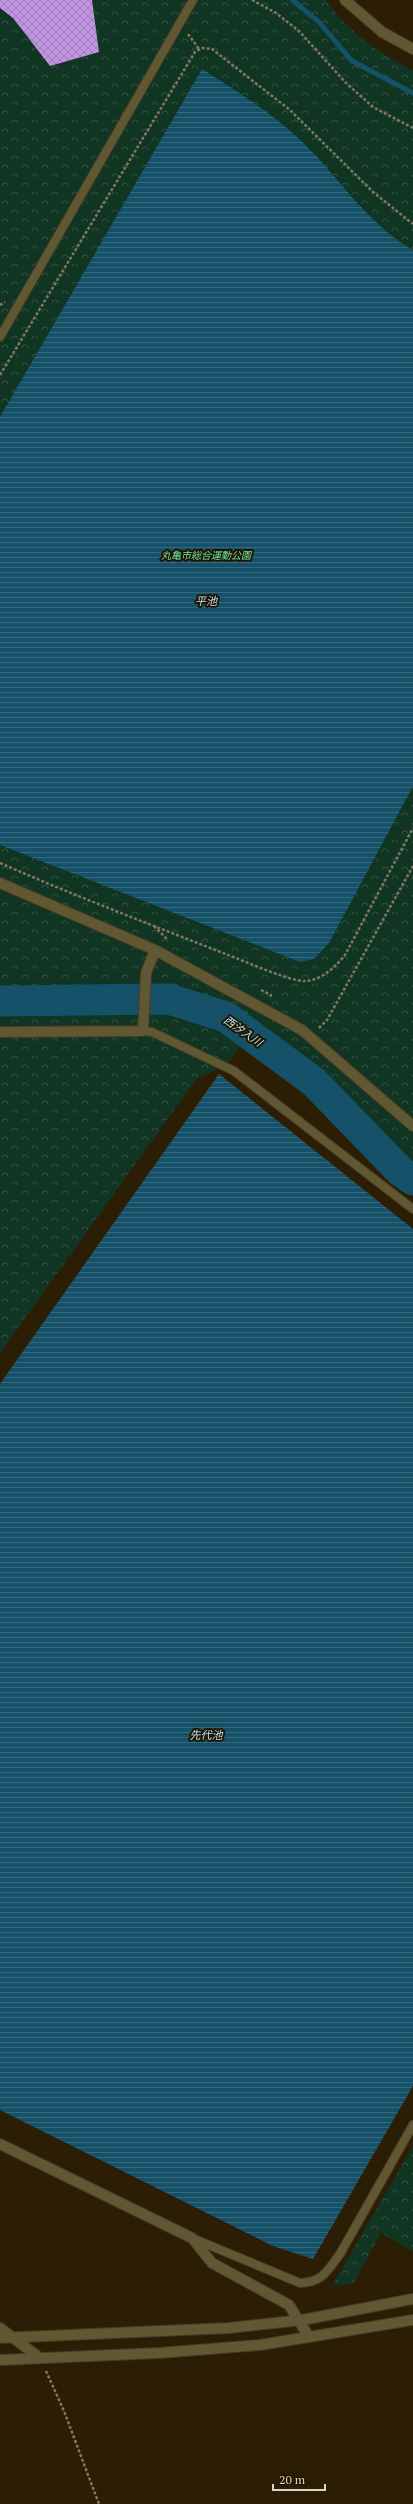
<svg xmlns="http://www.w3.org/2000/svg" width="413" height="2504" font-family="'PT Serif','Noto Sans JP',serif">
  <style>
    .forest { fill: url(#forest-crowns) }
    .water { fill: url(#water-rules) }
    .lines { fill: none; stroke-linecap: round; stroke-linejoin: round }
    .stream { stroke: #16516a; stroke-width: 5 }
    .river { stroke: #16516a; stroke-width: 31 }
    .building { fill: url(#building-cross-hatch) }
    .service-casing { stroke: #483b24; stroke-width: 10 }
    .minor-casing { stroke: #483b24; stroke-width: 12 }
    .tertiary-casing { stroke: #483b24; stroke-width: 12 }
    .path { stroke: #827662; stroke-width: 2.5; stroke-dasharray: 3 2; stroke-linecap: butt }
    .service { stroke: #605733; stroke-width: 8 }
    .minor { stroke: #605733; stroke-width: 10 }
    .tertiary { stroke: #605733; stroke-width: 10 }
    .labels { text-anchor: middle; stroke-width: 4; stroke-linejoin: round; paint-order: stroke }
    .park-label { font-size: 10px; font-style: italic; fill: #66e6a3; stroke: #221500 }
    .water-label { font-size: 11px; font-style: italic; fill: #b4e4fd; stroke: #221500 }
  </style>
  <defs>
    <pattern id="forest-crowns" width="20" height="18" patternUnits="userSpaceOnUse"><rect width="20" height="18" fill="#103522"/><path d="M2 6a3 3 0 1 1 6 0M12 15a3 3 0 1 1 6 0" fill="none" stroke="#325141"/></pattern>
    <pattern id="water-rules" width="6" height="5" patternUnits="userSpaceOnUse"><rect width="6" height="5" fill="#16516a"/><path d="M0 2.5h6" fill="none" stroke="#37697e"/></pattern>
    <pattern id="building-cross-hatch" width="8" height="8" patternUnits="userSpaceOnUse"><rect width="8" height="8" fill="#c093e1"/><path d="M0 0l8 8M0 8l8-8" fill="none" stroke="#a07eb8"/></pattern>
  </defs>
  <rect width="100%" height="100%" fill="#2c1e05"/>
  <path class="forest" d="M0,0h326c21,31 54,54 87,70v1098l-39,-36 -128,-93 -21,27 -28,12 -197,275z
    M413,2146v105l-32,-18 -28,51 -21,2z"/>
  <path class="water" d="M202,69c33,21 65,41 94,67 40,36 69,87 117,114v536l-84,157 -15,16 -14,3 -300,-117v-428z
    M219,1074l194,155v857l-100,173 -40,-13 -273,-136v-726z"/>
  <g class="lines">
    <path class="stream" d="M292,0l27,22 33,39 61,32"/>
    <path class="river" d="M0,1001l169,-2 57,18 88,65 86,89 13,9"/>
  </g>
  <path class="building" d="M0,0h92l7,52 -49,14 -37,-48 -13,-10z"/>
  <g class="lines">
    <defs>
      <path id="service" d="M0,337l193,-337
        M143,1031l9,1 82,39 179,138
        M192,2238l108,45c23,-1 27,-12 40,-29l73,-129"/>
      <path id="minor" d="M345,0l37,32 31,17
        M0,883l155,67 147,80 111,96
        M0,1032l143,-1 3,-58 9,-23
        M0,2144l192,94 20,25 77,42 20,32
        M0,2328l40,30"/>
      <path id="tertiary" d="M0,2338l229,-10 73,-8 111,-21
        M0,2360l159,-7 101,-8 153,-25"/>
    </defs>
    <use href="#service" class="service-casing"/>
    <use href="#minor" class="minor-casing"/>
    <use href="#tertiary" class="tertiary-casing"/>
    <path class="path" d="M252,0l24,13 23,18 47,52 27,24 40,21
      M188,34l11,15
      M0,305l5,-3
      M0,375l195,-323 7,-4 10,1 78,61 83,82 40,32
      M0,863c75,33 152,62 228,92 17,6 62,27 78,26 16,-1 30,-15 39,-26l68,-127
      M154,926l13,13
      M261,990l10,5 -1,4
      M319,1028l8,-8 86,-154
      M46,2371l18,40 35,93"/>
    <use href="#service" class="service"/>
    <use href="#minor" class="minor"/>
    <use href="#tertiary" class="tertiary"/>
  </g>
  <g class="labels">
    <g class="park-label">
      <text x="206" y="559">丸亀市総合運動公園</text>
    </g>
    <g class="water-label">
      <text x="206" y="605">平池</text>
      <text transform="translate(243 1031) rotate(35)" y="4">西汐入川</text>
      <text x="206" y="1739">先代池</text>
    </g>
  </g>
  <path d="M273 2484v6h52v-6" fill="none" stroke="#ddd4c5" stroke-width="2"/>
  <text x="279" y="2484" font-size="12" fill="#ddd4c5" stroke="#221500" stroke-width="3" paint-order="stroke">20 m</text>
</svg>
